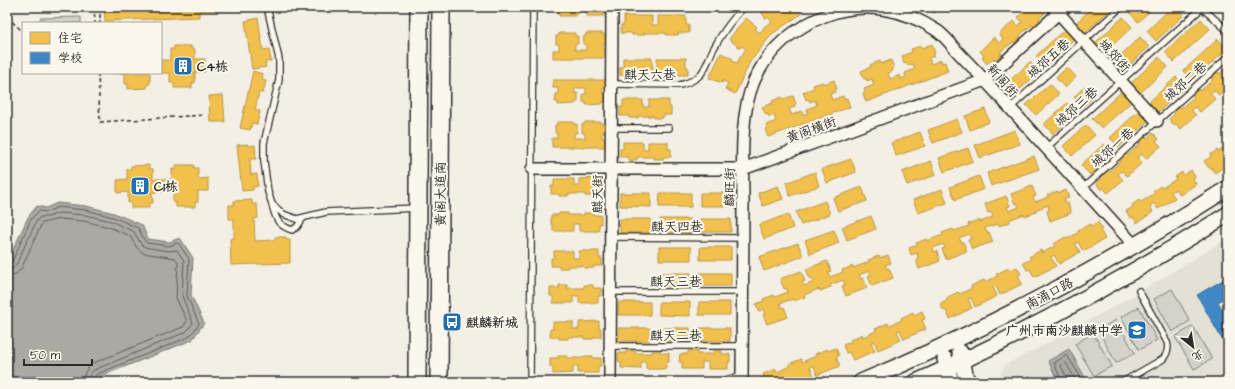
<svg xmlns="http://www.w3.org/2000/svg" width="1235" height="389" font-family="'Architects Daughter','LXGW WenKai TC',sans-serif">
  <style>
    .built { fill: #e4e0d6 }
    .green { fill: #d5d2c9; stroke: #807e7a }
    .water { fill: #aca9a2; stroke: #787772 }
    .homes { fill: #f2c14e; stroke: #b69444 }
    .schools { fill: #3f88c5; stroke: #396c97 }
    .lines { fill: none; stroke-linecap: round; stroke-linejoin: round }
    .shore { stroke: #5f5d5b; stroke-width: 1 }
    .lane-casing { stroke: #2b2b2b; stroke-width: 8 }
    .street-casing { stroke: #2b2b2b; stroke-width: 14 }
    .secondary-casing { stroke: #2b2b2b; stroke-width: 18 }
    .primary-casing { stroke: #2b2b2b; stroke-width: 20 }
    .path { stroke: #2b2b2b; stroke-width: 1.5; stroke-dasharray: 4 3; stroke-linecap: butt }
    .lane { stroke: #fbf7ec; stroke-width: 5.5 }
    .street { stroke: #fbf7ec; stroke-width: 11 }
    .secondary { stroke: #fbf7ec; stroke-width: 15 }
    .primary { stroke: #fbf7ec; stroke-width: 17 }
    .labels { text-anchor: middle; stroke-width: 4; stroke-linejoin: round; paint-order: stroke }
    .street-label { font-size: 13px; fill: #2b2b2b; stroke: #fbf7ec }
    .poi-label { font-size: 13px; font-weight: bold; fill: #2b2b2b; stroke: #fbf7ec; text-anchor: start }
  </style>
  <rect width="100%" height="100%" fill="#f3efe4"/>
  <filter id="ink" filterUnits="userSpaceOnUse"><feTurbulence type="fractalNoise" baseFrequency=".025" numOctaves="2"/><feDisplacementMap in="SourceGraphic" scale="8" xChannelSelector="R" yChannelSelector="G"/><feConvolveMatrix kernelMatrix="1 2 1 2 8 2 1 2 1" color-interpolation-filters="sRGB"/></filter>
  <g filter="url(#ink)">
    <path class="built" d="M1228,238v144h-231l8,-17 45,-23 88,-49z"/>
    <path class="green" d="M81,17v6h-41v-5z
      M1172,289l18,32 -18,11 -18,-33z
      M1139,307l18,33 -18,10 -18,-33z
      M1116,320l19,33 -19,10 -18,-33z
      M1193,326l19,33 -18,10 -19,-32z
      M1093,333l19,33 -18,10 -19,-32z"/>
    <path class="water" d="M57,203l29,3 28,7 28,12 6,14 21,3 11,-4 13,20 -2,37 13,28 -12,17 -93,37 -2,5h-90v-114l2,-9 19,-42 9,-11 9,2z
      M1069,349l17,30 -6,3h-21l-11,-21z"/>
    <path class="homes" d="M104,7h69v1l80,-1 1,2 -55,2v6l-94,4z
      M557,7h22v6h-3v3h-17v-3h-2z
      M584,7h22v6h-2v3h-17v-3h-3z
      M758,7h30l1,2 3,-2h4l5,7 -29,20 -22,28 -15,32 -10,-5 3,-6 -5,-2 -1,2 -13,-5 12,-25 12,6 -1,2 5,2 4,-7 5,-7 -4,-3 -2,2 -11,-9 17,-21 11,9 -2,2 5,4 5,-7 7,-4 -4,-5 -2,2z
      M921,7h16l-2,6z
      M1029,7h7l1,2 2,-2 6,6 -6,6 1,2 -6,6 -2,-2 -12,10 1,2 -7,6 -1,-1 -13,10 2,2 -7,6 -1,-2 -7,6 -5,-6 2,-2 -4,-5 14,-14 5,6 4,-4 -4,-5 15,-13 4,5 4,-4 -4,-5z
      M1093,7h20l-28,26 -9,-10z
      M1134,7h20l-16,15 -9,-10z
      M1172,7h5l7,8 -28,26 -9,-10z
      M624,16h28v9h6v-9h28v9h3v8h-11v2h-12v-2h-22v2h-12v-2h-11v-8h3z
      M1123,17l9,10 -29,27 -9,-10z
      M258,18l5,32 6,-1 2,12 -6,1 1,5 -14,2 -7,-48z
      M1201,19l9,10 -36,33 -9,-10z
      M1065,29l9,10 -28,27 -10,-10z
      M559,33h16v3h3v8h-3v6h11v-6h-3l1,-8h2v-3h17v2h3v9h-3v5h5v9h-55v-8h6v-6h-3v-8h3z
      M1140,37l9,10 -28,26 -9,-10z
      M1218,39l9,10 -35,32 -9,-10z
      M932,44l3,9 -2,1 1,2 -5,2 2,6 10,-4 1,3 3,-1 3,9 -82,31 -3,-9 2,-1 -1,-3 10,-4 -2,-6 -5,2 -1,-3 -2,1 -3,-8 10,-4 -1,-2 10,-4 1,3 10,-4 3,8 -2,1 1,2 -5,2 2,6 10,-4 1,4 5,-2 -1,-4 10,-4 -2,-5 -5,2 -1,-3 -3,1 -2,-8 10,-4 -1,-3 10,-3 1,2z
      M174,46h17v3h4v10h10v13h-10v11h-3v5h-18v-5h-4v-10h-9v-13h9v-11h4z
      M1159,57l9,10 -29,27 -9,-10z
      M623,58h29v9h5v-9h29v9h2v8h-11v2h-12v-2h-22v2h-12v-2h-11v-8h3z
      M1030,62l9,10 -23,21 -9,-10z
      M1228,66v21l-9,8 -5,-5 -4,3 5,6 -15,13 -5,-5 -4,3 5,5 -15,14 -5,-5 -2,2 -5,-7 6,-5 -2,-2 7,-6 1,2 13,-11 -2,-2 7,-6 1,2 13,-11 -2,-2 7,-6 1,2z
      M1067,67l9,10 -11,11 -9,-10z
      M253,71l10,3 -1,6 4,1 -3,12 -4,-1 -4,18 5,1 -3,13 -5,-1 -2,7 -10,-2z
      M115,73h35v11h-3v4l-19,1v-5h-3v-11z
      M1176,77l10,10 -29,26 -9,-10z
      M553,80h55v8h-6l1,5h2v9h-2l-1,2 -16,1v-3h-3v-8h3v-6h-11v6l3,-1v9h-3v2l-17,1v-3h-3l1,-8h2v-6h-5z
      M834,80l3,9h-2v3l-5,2 2,6 11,-4 1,3 3,-1 3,9 -82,30 -3,-8 2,-1 -1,-3 10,-4 -2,-6 -5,2 -1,-3 -2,1 -4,-8 11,-4 -1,-2 10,-4 1,2 10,-3 3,8 -2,1 1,2 -6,2 3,6 10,-4 1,4 5,-2 -1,-4 10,-4 -2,-5 -5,2 -1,-3 -3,1 -3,-8 11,-4 -1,-3 10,-3 1,2z
      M1050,84l9,10 -23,21 -10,-10z
      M1085,86l9,10 -11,11 -9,-10z
      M1121,92l10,10 -29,26 -10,-9z
      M223,95l2,27h-15l-1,-26z
      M623,100h20v7h6v-7h20v7h2v8h-8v3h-9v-2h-16v2h-9v-2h-9v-9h3z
      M1067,103l9,10 -23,21 -9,-10z
      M985,109l4,13 -19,8 -5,-14z
      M1138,111l10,10 -29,26 -9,-9z
      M957,119l5,13 -29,11 -5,-13z
      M557,122h17v3l3,-1v9h-3v5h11v-5h-3v-9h3v-2h17v2h2v9h-2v5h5v9h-55v-9h5v-5h-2v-8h2z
      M1086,125l9,10 -23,21 -9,-10z
      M1015,130l5,14 -40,14 -5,-13z
      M920,132l5,14 -29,10 -5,-13z
      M1153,133l6,6 -3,2 5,5 -15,13 -4,-5 -5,4 5,5 -15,13 -5,-5 -4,3 5,6 -15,13 -5,-5 -2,2 -5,-7 6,-5 -2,-2 7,-6 2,2 12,-11 -2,-2 7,-6 2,2 12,-11 -1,-2 6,-6 2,2z
      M623,142h20v7h5v-7h20v7h3v8h-8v2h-10v-2h-16v3h-9v-3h-8v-8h3z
      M248,144v2l7,-1 1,14h-6l1,16 6,-1 1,12 -5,1v3l-11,1 -5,-46z
      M1104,144l9,10 -23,21 -9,-10z
      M1228,145v19l-13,9 -4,-6 -2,1 -5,-7 7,-4 -1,-2 7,-5 1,2z
      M968,148l5,13 -29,11 -5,-14z
      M1034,156l5,13 -48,17 -4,-13z
      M851,159l5,13 -29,11 -5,-14z
      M931,161l5,14 -29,10 -5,-13z
      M149,165v4h4v10h10v13h-11l1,11h-4v5h-18v-5h-3v-11l-11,1v-13l10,-1v-10h4v-3z
      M176,165h18v3h4v11l10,-1v13h-10v11h-3v5h-19v-5l-3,1v-11h-10v-13h9v-10h4z
      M1191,170l4,7 -2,2 3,5 -16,11 -4,-6 -5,3 4,6 -17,11 -4,-6 -4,3 3,6 -16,11 -4,-6 -3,1 -4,-7 7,-4 -1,-2 7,-5 2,2 14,-9 -2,-2 8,-5 1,2 14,-9 -1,-2 7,-5 2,3z
      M815,172l4,14 -29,10 -4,-13z
      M979,176l5,13 -29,11 -5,-13z
      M599,178v7l3,1v8h-8v2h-9v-2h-17v2h-9v-2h-8v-8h3v-7h20v7h5v-7z
      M778,186l5,13 -20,7 -5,-13z
      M1032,186l4,10 -3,1 2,5 13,-5 -1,-2 11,-4v2l8,-3 3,8 -5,1 1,5 3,-1 3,10 -21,8 -3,-10 2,-1 -1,-5 -13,5 1,2 -11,4 -1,-2 -15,6 1,2 -11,4 -1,-2 -13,4 2,5 2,-1 4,10 -21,7 -4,-9 3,-1 -2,-5 -10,4 2,4h2l4,9 -21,8 -4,-10 3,-1 -2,-4 -10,4 1,4 3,-1 3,10 -21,8 -3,-10 2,-1 -1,-5 -6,2 -2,-7 8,-3 -1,-2 11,-4v2l16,-6 -1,-2 11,-4 1,2 15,-5 -1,-2 11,-4 1,2 13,-5 -2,-5 -3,1 -3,-9 21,-8 4,10 -3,1 2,4 10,-4 -2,-4 -2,1 -4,-10z
      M862,187l5,14 -29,10 -5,-13z
      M942,189l5,14 -29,10 -5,-13z
      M620,193h31v14l-31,-1z
      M660,193h31v14h-32z
      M700,193h31v13h-31z
      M252,200v4h5l1,14 -4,1 1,22 20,-1v-3h11v3h4v23l-59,2 -1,-26 4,-1v-19h-5v-14h5v-4z
      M825,201l5,13 -29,11 -5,-13z
      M559,213h9v2h16v-2h9v2h8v9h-2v7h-20v-7h-6v7h-20v-7h-2v-9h8z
      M788,214l5,14 -29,11 -5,-14z
      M871,216l5,13 -29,11 -5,-13z
      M620,219h31v14h-31z
      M660,219h31v14h-32z
      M700,219h31v13h-31z
      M1098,222l4,7 -2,1 5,9 -22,12 -5,-9 -3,2 5,8 -21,12 -5,-9 -3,2 5,9 -22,11 -4,-8 -3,1 -4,-7 8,-4 -2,-2 12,-7 1,3 13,-7 -1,-2 11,-7 2,2 12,-7 -1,-2 12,-6 1,2z
      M834,230l5,13 -29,11 -5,-14z
      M798,243l5,13 -39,15 -5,-14z
      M659,247h32v13h-32z
      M700,247h31v13h-31z
      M554,251h19v7h6v-7h20v7h3v8h-8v2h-10v-2h-16v2h-9v-2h-8v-8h3z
      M888,255l3,8 -6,2 2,4 2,-1 4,10 -21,8 -4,-10 3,-1 -2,-4 -10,4 2,4 2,-1 4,10 -21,8 -4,-10 3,-1 -2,-5 -13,5 1,2 -11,4 -1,-2 -15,6 1,2 -11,4 -1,-2 -13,4 2,5 2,-1 4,10 -21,7 -4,-9 3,-1 -2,-5 -5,2 -3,-7 8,-3 -1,-2 11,-4 1,2 13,-5 -2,-4 -2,1 -4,-10 21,-8 4,10 -3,1 2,4 10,-4 -2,-4 -2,1 -4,-10 21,-8 4,10 -3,1 2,5 13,-5 -1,-2 11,-4v2l16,-6 -1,-2 11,-4 1,2z
      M1017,267l4,7 -3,1 4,9 -22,11 -4,-9 -3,1 4,9 -22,11 -4,-9 -3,1 4,9 -22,11 -4,-9 -2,1 -4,-7 8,-4 -2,-2 12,-6 2,2 12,-6 -1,-2 13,-6 1,2 13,-6 -2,-2 13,-6 1,2z
      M659,273h32v13h-32z
      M699,273h32v13h-32z
      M559,285h9l-1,3h17v-3h9v3h8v8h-3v7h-19v-7h-6v7h-20v-7h-3v-8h9z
      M619,302h31v13h-32z
      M659,302h31v14l-31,-1z
      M699,302h31v13h-31z
      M922,311l3,8 -3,1 4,9 -22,10 -4,-9 -3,1 4,9 -23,10 -4,-9 -3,1 4,9 -22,9 -4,-8 -3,1 -3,-8 8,-3 -1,-2 12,-6 1,3 13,-6 -1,-2 13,-6v3l14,-6 -1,-2 12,-6 1,3z
      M599,321v7h2v9h-8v2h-9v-2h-16v2h-9v-2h-9v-8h3v-7h20v7h6v-7z
      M619,328h31v13h-32z
      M659,328h31v13h-31z
      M699,328h31v13h-31z
      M836,348l3,8 -3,1 4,9 -23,9 -3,-9 -4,1 4,9 -15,6h-9l-2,-6 -3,1 1,5h-29l-1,-2 8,-3 -1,-3 13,-5 1,3 13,-6 -1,-2 12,-5 1,3 14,-6 -1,-2 12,-5 1,2z
      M626,351h9v2h17v-2h9v2h8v9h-3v7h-20v-7h-5v7l-20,-1v-6l-3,-1v-8h8z
      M688,351h9v3h16v-3h9v3h8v8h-2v7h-20v-7h-6v7h-20v-7h-3l1,-8h8z
      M558,356h9v2h17v-2h9v2h8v8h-3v7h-20v-7h-5v7l-20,1v-7h-3v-9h8z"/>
    <path class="schools" d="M1228,277v19l-10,6 10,18v30l-31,-55z"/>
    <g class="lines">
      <path class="shore" d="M7,265l5,-3 19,-43 8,-8 8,1 11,-5 28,3 27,7 25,11 7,13 2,2 22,3 8,-3 2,1 10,15 -2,37 12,28 -10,13 -92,37 -2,2 -1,6
        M7,270l5,-1 4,-4 20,-43 4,-5h8l11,-4 26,2 26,6 23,11 7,12 4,3 23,4 9,-1 7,11 -2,35 11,27 -7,9 -92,38 -4,4 -1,8
        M7,276l9,-2 5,-5 21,-46 18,-4 24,2 25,6 21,9 7,12 6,5 32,5 3,4 -2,36 11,23 -4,6 -92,37 -6,8 -2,10
        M1062,382l-8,-19 13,-8 13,21 -1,6
        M1067,382v-4l-6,-12 4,-4 1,1 8,14v5"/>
      <defs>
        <path id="lane" d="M267,7l12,52v21l-15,63v18l4,31 4,12 11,10 14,5 29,-7 91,-4
          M1201,7l27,24
          M612,84l68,1c8,-2 14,-4 20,-10 7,-7 9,-19 14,-27 8,-15 18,-29 30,-41
          M1010,108l111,-101
          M611,128h58
          M1046,148l156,-140
          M1083,188l145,-131
          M272,205c4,14 5,20 20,25l5,-3 6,-9
          M611,237l132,1
          M610,292h133
          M610,346h132
          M530,382l3,-375
          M719,382l23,-7
          M1123,382l40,-23c4,-5 6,-11 4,-17l-28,-51"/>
        <path id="street" d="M1053,7l104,114
          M532,169h211l242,-89 80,-73
          M610,382l2,-375
          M742,382c0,-60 1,-120 1,-179 0,-37 -4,-87 11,-122 14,-32 41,-54 73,-66 37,-14 77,-6 109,15 8,5 14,13 20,20 15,16 30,31 45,48 44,49 89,98 134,148"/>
        <path id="secondary" d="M960,352l7,30
          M945,359l6,23
          M861,382c128,-53 250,-119 367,-194
          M916,382c109,-48 212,-105 312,-168"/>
        <path id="primary" d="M417,382l2,-375
          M439,382l2,-375"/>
      </defs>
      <use href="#lane" class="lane-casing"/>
      <use href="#street" class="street-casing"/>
      <use href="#secondary" class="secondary-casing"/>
      <use href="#primary" class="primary-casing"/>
      <path class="path" d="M94,7l1,16
        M100,7v16
        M7,17l16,15
        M98,73l2,49 104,-7"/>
      <use href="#lane" class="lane"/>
      <use href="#street" class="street"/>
      <use href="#secondary" class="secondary"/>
      <use href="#primary" class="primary"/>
    </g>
  </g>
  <defs>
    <symbol id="building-square" viewBox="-11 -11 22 22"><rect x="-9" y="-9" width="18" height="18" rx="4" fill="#1f6fb2" stroke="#fbf7ec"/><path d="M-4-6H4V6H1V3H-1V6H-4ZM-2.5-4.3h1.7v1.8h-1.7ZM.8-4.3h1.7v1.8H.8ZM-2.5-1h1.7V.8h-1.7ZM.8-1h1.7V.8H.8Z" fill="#fff"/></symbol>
    <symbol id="bus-square" viewBox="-11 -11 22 22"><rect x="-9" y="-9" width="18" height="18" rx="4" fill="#1f6fb2" stroke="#fbf7ec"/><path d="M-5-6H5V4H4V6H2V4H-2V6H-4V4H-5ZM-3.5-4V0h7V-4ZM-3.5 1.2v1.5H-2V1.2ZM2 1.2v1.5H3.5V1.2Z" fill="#fff"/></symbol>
    <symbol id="school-square" viewBox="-11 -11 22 22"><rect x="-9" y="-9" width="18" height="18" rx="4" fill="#1f6fb2" stroke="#fbf7ec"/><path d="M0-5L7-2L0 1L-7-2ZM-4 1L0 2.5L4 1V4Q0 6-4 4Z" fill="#fff"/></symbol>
  </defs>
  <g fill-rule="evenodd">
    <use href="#building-square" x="172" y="55" width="22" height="22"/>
    <use href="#building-square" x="129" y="175" width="22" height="22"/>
    <use href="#bus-square" x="441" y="311" width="22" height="22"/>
    <use href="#school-square" x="1126" y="319" width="22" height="22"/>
  </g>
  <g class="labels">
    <g class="street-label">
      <text transform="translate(1115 55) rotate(48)" y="5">城郊街</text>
      <text transform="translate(1048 58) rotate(-42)" y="5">城郊五巷</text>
      <text x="650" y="79">麒天六巷</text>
      <text transform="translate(1003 80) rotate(48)" y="5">新阁街</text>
      <text transform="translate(1185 81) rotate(-42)" y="5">城郊二巷</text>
      <text transform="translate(1076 106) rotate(-42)" y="5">城郊三巷</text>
      <text transform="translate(811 129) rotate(-20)" y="5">黄阁横街</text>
      <text transform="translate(1112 147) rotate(-42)" y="5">城郊一巷</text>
      <text transform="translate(729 187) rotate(-89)" y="5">麟旺街</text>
      <text transform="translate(440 194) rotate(-90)" y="5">黄阁大道南</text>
      <text transform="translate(597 194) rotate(-90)" y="5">麒天街</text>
      <text x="677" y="231">麒天四巷</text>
      <text x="676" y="286">麒天三巷</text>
      <text transform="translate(1049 293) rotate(-28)" y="5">南涌口路</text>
      <text x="676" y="340">麒天二巷</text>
    </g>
    <g class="poi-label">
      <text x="197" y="71">C4栋</text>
      <text x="154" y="191">C1栋</text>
      <text x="466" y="327">麒麟新城</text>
      <text x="1123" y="335" text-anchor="end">广州市南沙麒麟中学</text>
    </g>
  </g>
  <rect width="1235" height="389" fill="none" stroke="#fbf7ec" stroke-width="24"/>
  <rect x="12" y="12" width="1211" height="365" fill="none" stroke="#2b2b2b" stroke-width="1.5" filter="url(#ink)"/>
  <rect x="22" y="22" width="140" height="52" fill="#fbf7ec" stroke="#a8a59f"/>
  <rect x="30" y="32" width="20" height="12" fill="#f2c14e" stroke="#a8a59f"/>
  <text x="58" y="42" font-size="12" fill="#2b2b2b">住宅</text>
  <rect x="30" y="52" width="20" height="12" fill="#3f88c5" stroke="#a8a59f"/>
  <text x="58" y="62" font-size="12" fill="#2b2b2b">学校</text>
  <g transform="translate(1193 347) rotate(150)" stroke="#fbf7ec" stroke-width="3" paint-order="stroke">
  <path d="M0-3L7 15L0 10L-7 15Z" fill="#2b2b2b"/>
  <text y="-6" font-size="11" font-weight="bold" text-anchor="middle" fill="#2b2b2b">北</text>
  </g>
  <path d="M24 359v6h68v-6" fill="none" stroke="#2b2b2b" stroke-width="2"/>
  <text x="30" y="359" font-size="12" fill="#2b2b2b" stroke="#fbf7ec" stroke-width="3" paint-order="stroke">50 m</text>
</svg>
